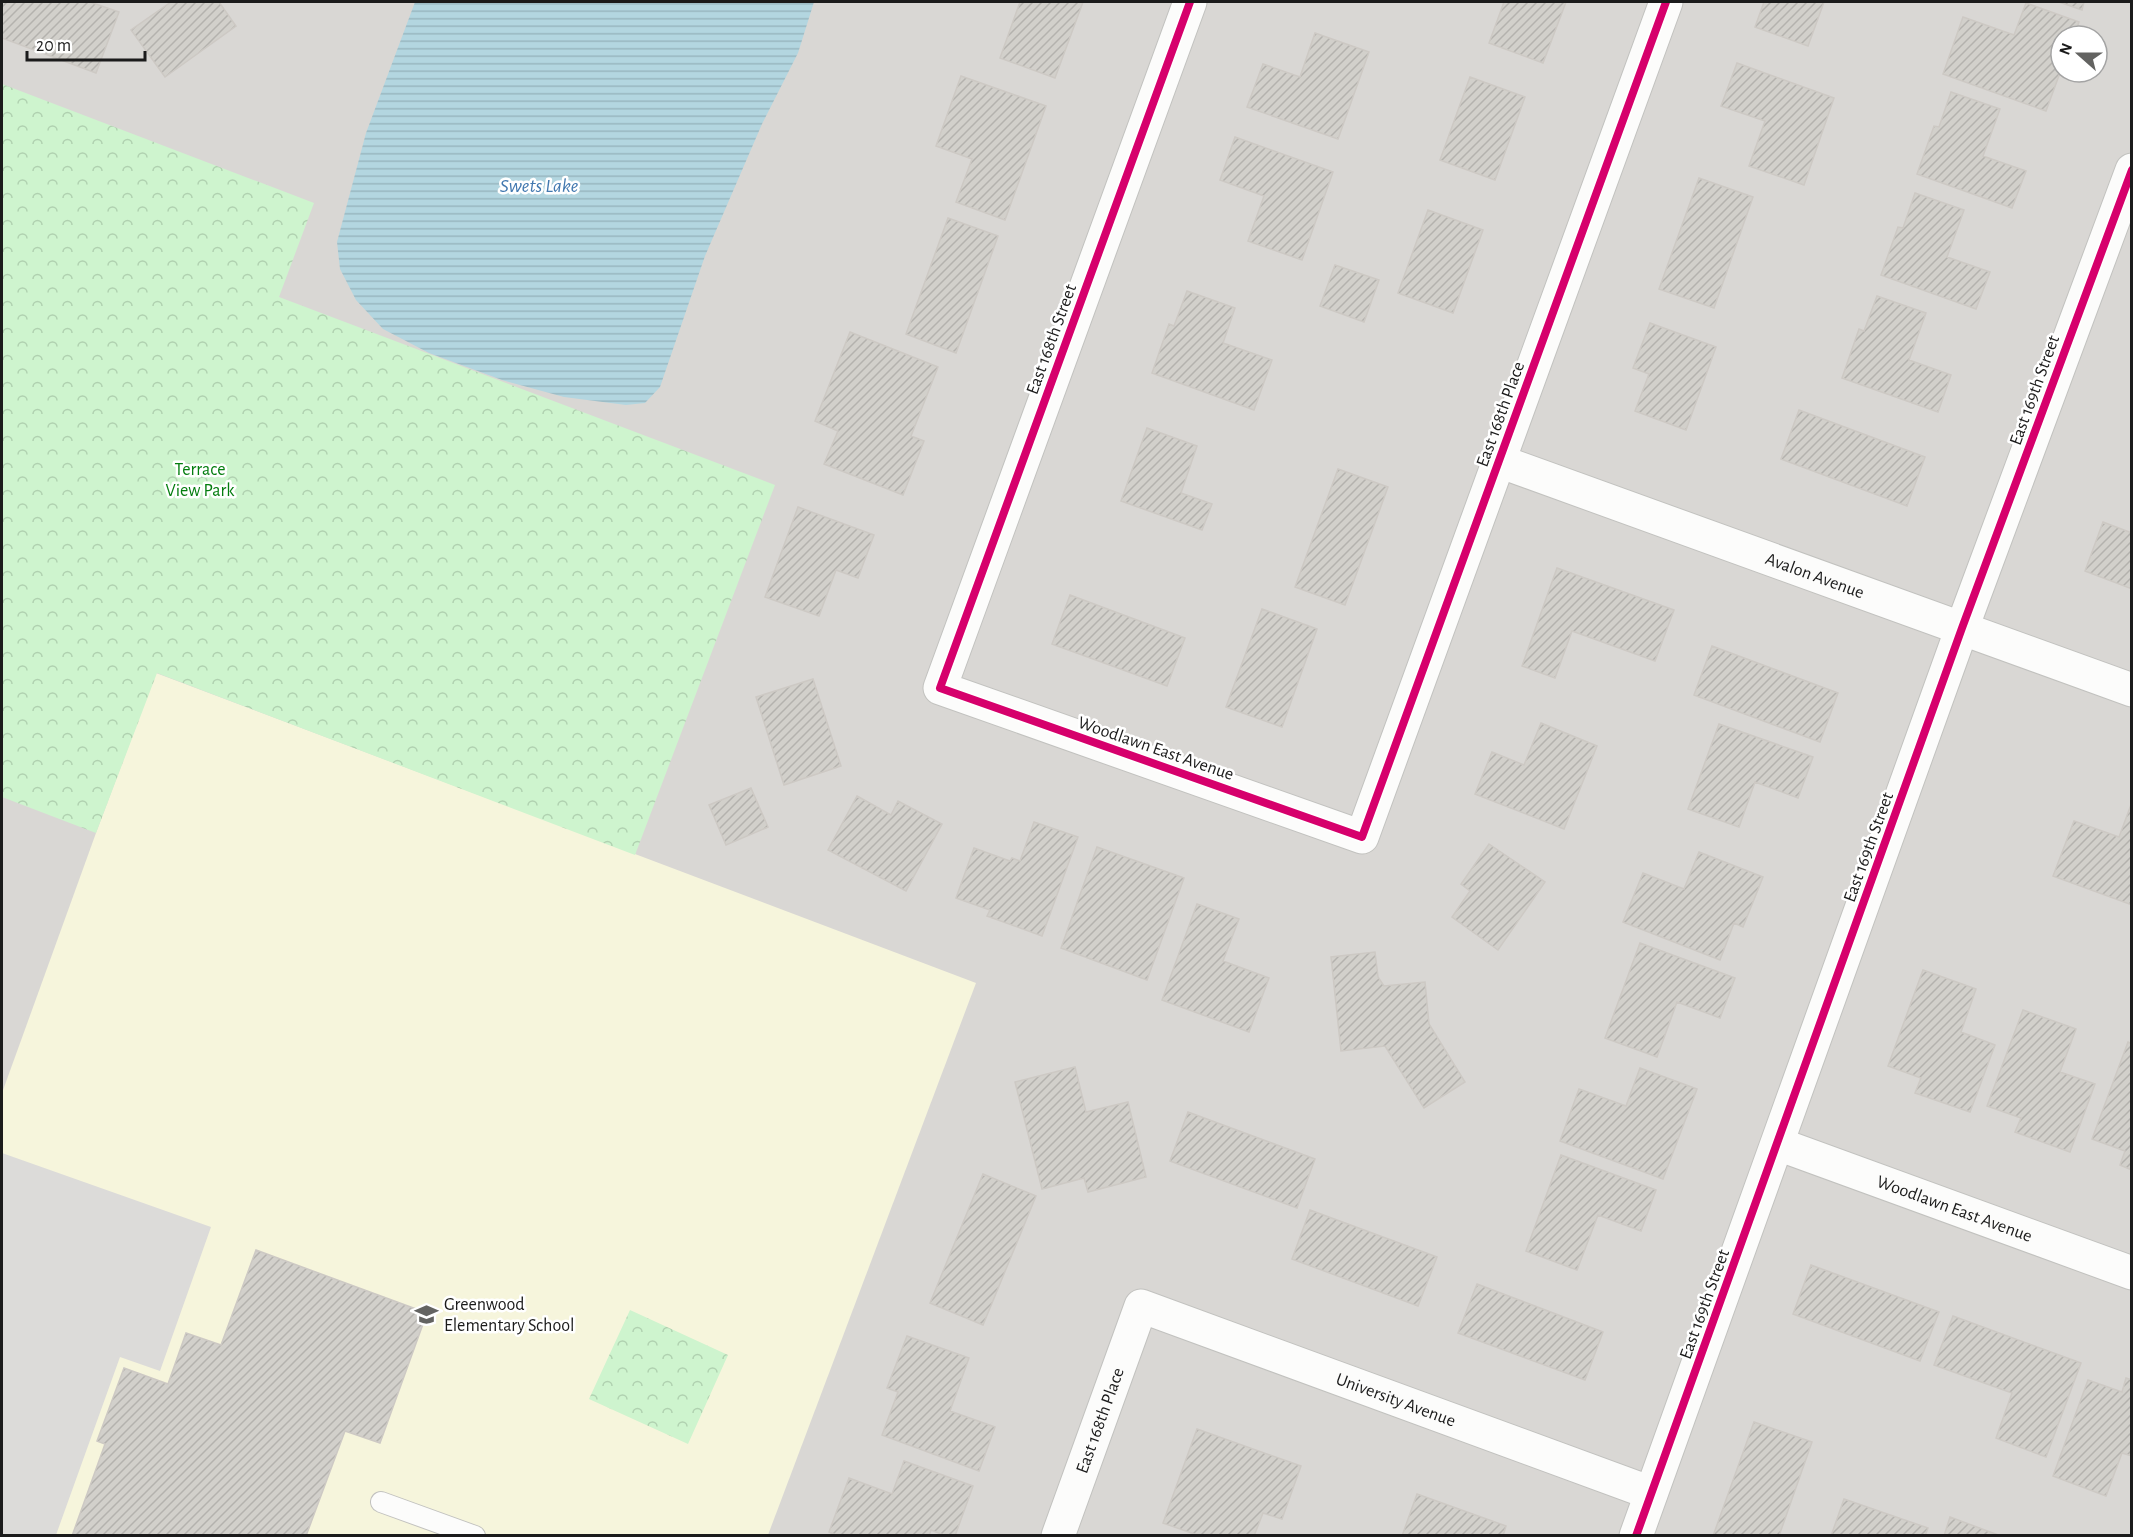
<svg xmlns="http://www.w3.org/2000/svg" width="2133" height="1537" font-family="'Alegreya Sans',sans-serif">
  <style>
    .residential { fill: #d9d7d4; fill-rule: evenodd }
    .education { fill: #f6f5dc }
    .park { fill: url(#park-crowns) }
    .parking { fill: #dcdbd9 }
    .water { fill: url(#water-rules) }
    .building { fill: url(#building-hatch); stroke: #cdc9c4; stroke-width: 1.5 }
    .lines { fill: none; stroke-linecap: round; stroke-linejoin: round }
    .service-casing { stroke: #c2c2bf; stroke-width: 22 }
    .minor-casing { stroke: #c2c2bf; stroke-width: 35 }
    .service { stroke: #fcfcfb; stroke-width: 20 }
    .minor { stroke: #fcfcfb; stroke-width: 33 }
    .cycleway-casing { stroke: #fff; stroke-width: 11 }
    .cycleway { stroke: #d6006c; stroke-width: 8 }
    .labels { text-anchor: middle; stroke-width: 5; stroke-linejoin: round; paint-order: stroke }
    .street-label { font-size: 18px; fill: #1b1b1b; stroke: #fff }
    .park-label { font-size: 18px; fill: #047d0f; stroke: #fff }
    .poi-label { font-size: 18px; fill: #1b1b1b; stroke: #fff; text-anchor: start }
    .water-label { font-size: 20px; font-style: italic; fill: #4278af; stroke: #fff }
  </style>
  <defs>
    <pattern id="park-crowns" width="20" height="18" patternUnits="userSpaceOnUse" patternTransform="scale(1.5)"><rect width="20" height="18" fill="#cef4ce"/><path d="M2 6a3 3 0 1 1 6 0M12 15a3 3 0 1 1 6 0" fill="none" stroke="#b0d1b0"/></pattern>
    <pattern id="water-rules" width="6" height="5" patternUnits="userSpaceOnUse" patternTransform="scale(1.5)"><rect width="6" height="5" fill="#b3d6e0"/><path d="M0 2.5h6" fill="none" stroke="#99b7c0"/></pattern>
    <pattern id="building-hatch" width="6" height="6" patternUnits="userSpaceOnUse" patternTransform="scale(1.5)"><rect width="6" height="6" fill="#d2d0cb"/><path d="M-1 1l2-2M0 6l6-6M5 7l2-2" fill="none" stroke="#b4b2ae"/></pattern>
  </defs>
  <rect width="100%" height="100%" fill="#eae8e2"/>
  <path class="residential" d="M2,2h2129v1533h-2129zM2061,36h36v36h-36z"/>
  <path class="education" d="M156,673l820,310 -208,552h-766v-442l94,-260z"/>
  <path class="park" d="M2,84l312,119 -35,94 496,188 -140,370 -478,-182 -61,160 -94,-36z
    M630,1310l98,45 -40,89 -99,-45z"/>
  <path class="parking" d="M2,1153l209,74 -51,144 -40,-14 -64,178h-54z"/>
  <path class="water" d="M415,2h399l-16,51 -36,71 -57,132 -45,131 -15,16 -19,2 -62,-8 -62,-17 -73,-27 -46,-24 -27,-29 -16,-31 -3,-27 29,-109z"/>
  <path class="building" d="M2,2h88l29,10 -23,61 -94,-35z
    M171,2h48l17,24 -71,51 -34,-47z
    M1020,2h63l-28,76 -55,-20z
    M1504,2h62l-23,61 -54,-20z
    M1764,2h60l-16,44 -53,-19z
    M2059,2h25l-2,8z
    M2026,3l53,19 -5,14h-13v34l-15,41 -103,-37 20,-57 51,18z
    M1315,33l54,19 -31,87 -91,-32 16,-43 37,13z
    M1737,63l97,35 -30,87 -55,-19 16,-45 -44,-15z
    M961,76l85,30 -41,114 -49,-18 16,-43 -36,-13z
    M1470,77l55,20 -30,83 -55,-20z
    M1951,92l49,17 -17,47 43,15 -14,37 -95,-34 17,-48 5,1z
    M1235,137l98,35 -31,88 -54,-19 16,-45 -44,-16z
    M1699,178l54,19 -39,111 -55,-19z
    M1915,193l49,17 -17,47 43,15 -14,37 -95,-34 17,-48 5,1z
    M1428,210l55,20 -30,83 -55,-20z
    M948,218l50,18 -42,117 -50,-19z
    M1335,265l44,15 -15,42 -44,-16z
    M1187,291l48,17 -12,35 49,17 -18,50 -102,-37 17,-49 5,2z
    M1877,296l49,17 -17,47 42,15 -13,37 -96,-34 17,-49 5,2z
    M1650,323l66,24 -30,83 -51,-19 14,-37 -16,-6z
    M850,332l88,35 -27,69 13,5 -21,54 -79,-31 14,-33 -23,-10z
    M1799,410l126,47 -18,49 -126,-47z
    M1147,428l50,18 -16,47 31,11 -10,26 -81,-29z
    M1338,469l50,18 -43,118 -50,-18z
    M798,507l76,28 -16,43 -22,-8 -17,46 -54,-19z
    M2103,522l29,11v56l-47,-18z
    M1557,568l117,42 -19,51 -83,-30 -17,47 -33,-12z
    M1070,595l115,43 -18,48 -115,-42z
    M1262,609l55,20 -35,98 -56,-20z
    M1712,646l126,47 -18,49 -126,-47z
    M813,679l28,87 -57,19 -28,-88z
    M1541,723l56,23 -33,83 -89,-35 17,-42 32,13z
    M1719,724l94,33 -15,41 -43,-16 -16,45 -51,-18z
    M751,788l17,39 -42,18 -17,-40z
    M857,796l34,19 7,-14 44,23 -36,67 -78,-41z
    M2132,802v103l-79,-29 21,-55 45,16z
    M1034,822l44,15 -36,99 -55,-20 3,-6 -34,-12 18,-50 36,13 2,-3 8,3z
    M1489,844l56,38 -47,68 -46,-33 18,-26 -9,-7z
    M1097,847l87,31 -37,102 -86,-32z
    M1699,852l64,25 -20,50 -9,-4 -14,37 -97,-38 20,-49 41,16z
    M1197,904l42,15 -16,42 46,17 -20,54 -87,-32z
    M1640,943l95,35 -15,40 -43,-16 -20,55 -52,-19z
    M1375,952l3,25 6,9 41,-4 4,42 36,58 -41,26 -39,-62 -44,5 -10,-94z
    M1923,970l53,19 -15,43 34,13 -25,67 -55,-19 6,-15 -33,-12z
    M2023,1010l53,19 -16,43 35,12 -25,68 -55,-20 6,-14 -34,-12z
    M2128,1042l4,2v126l-12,-5 5,-14 -33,-12z
    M1075,1067l11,45 42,-10 18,75 -58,15 -4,-14 -42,11 -27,-107z
    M1640,1068l57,21 -34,90 -103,-38 19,-52 47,17z
    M1188,1112l127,47 -18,49 -127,-47z
    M1561,1155l95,35 -15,41 -43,-16 -21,55 -51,-19z
    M983,1174l53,22 -53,129 -53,-22z
    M1310,1210l127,47 -19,49 -126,-47z
    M256,1250l171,63 -47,130 -35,-12 -39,105h-234l33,-92 -8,-3 27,-73 44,16 18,-51 35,12z
    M1811,1265l128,47 -19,49 -127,-47z
    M1477,1284l126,48 -18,48 -127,-47z
    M1953,1316l128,47 -35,94 -50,-19 16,-45 -78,-28z
    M907,1336l62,22 -19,53 45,16 -16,44 -97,-36 16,-43 -11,-4z
    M2126,1378l6,2v76l-10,-3 -16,43 -53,-20 35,-96 34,12z
    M1754,1422l58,20 -33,94h-66z
    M1197,1429l104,37 -19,53 -19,-6 -9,23h-54l-37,-13z
    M904,1461l69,25 -18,50h-9l-15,-6 -2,6h-91l-9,-4 20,-54 43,16z
    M1417,1494l89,32 -3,10h-101z
    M1844,1499l84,29 -3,8h-94z
    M1950,1517l51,19h-57z"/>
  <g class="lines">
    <defs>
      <path id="service" d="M381,1502l94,34"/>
      <g id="minor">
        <path d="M1190,2l-250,686 422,149 304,-835"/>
        <path id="s1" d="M1499,461l633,229"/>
        <path id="s2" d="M1778,1144l354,129"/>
        <path id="s3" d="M1058,1536l83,-230 510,187"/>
        <path d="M1636,1536l326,-908 170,-458"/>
      </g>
    </defs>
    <use href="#service" class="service-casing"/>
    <use href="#minor" class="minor-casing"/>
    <use href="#service" class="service"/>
    <use href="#minor" class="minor"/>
    <defs>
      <path id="cycleway" d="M1190,2l-250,686 422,149 304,-835
        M1636,1536l326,-908 170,-458"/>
    </defs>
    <use href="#cycleway" class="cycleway-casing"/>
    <use href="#cycleway" class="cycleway"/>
  </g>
  <defs>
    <symbol id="school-bare" viewBox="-9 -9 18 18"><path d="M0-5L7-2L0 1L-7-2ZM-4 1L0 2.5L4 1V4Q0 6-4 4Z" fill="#636361" stroke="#fff" stroke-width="2.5" paint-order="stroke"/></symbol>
  </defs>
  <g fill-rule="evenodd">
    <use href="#school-bare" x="410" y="1298" width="33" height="33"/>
  </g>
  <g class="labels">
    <g class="street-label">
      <text transform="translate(1051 339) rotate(-70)" y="6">East 168th Street</text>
      <text transform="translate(2034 390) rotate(-70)" y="6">East 169th Street</text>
      <text transform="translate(1500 414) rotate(-70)" y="6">East 168th Place</text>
      <text dy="6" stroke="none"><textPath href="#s1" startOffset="336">Avalon Avenue</textPath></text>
      <text transform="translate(1156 748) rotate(19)" y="6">Woodlawn East Avenue</text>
      <text transform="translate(1868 847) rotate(-70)" y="6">East 169th Street</text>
      <text dy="6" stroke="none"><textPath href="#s2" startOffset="188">Woodlawn East Avenue</textPath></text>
      <text transform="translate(1704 1304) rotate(-70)" y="6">East 169th Street</text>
      <text dy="6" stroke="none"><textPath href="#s3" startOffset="516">University Avenue</textPath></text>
      <text dy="6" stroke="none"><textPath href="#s3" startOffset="123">East 168th Place</textPath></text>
    </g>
    <g class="park-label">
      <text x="200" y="475">Terrace<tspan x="200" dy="21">View Park</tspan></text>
    </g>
    <g class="poi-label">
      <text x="444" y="1310">Greenwood<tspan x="444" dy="21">Elementary School</tspan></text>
    </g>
    <g class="water-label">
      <text x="539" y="192">Swets Lake</text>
    </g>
  </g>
  <rect width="2133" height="1537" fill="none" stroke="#1b1b1b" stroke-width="6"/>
  <g transform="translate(2079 54) rotate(291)"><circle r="28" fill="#ffffff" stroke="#a4a4a4" stroke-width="1.5"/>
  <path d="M0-4.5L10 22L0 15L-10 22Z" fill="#636361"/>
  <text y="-9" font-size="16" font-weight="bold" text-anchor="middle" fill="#1b1b1b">N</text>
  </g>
  <path d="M27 51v9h118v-9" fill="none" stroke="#1b1b1b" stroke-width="3"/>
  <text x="36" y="51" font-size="18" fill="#1b1b1b" stroke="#ffffff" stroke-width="4.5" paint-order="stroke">20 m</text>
</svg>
